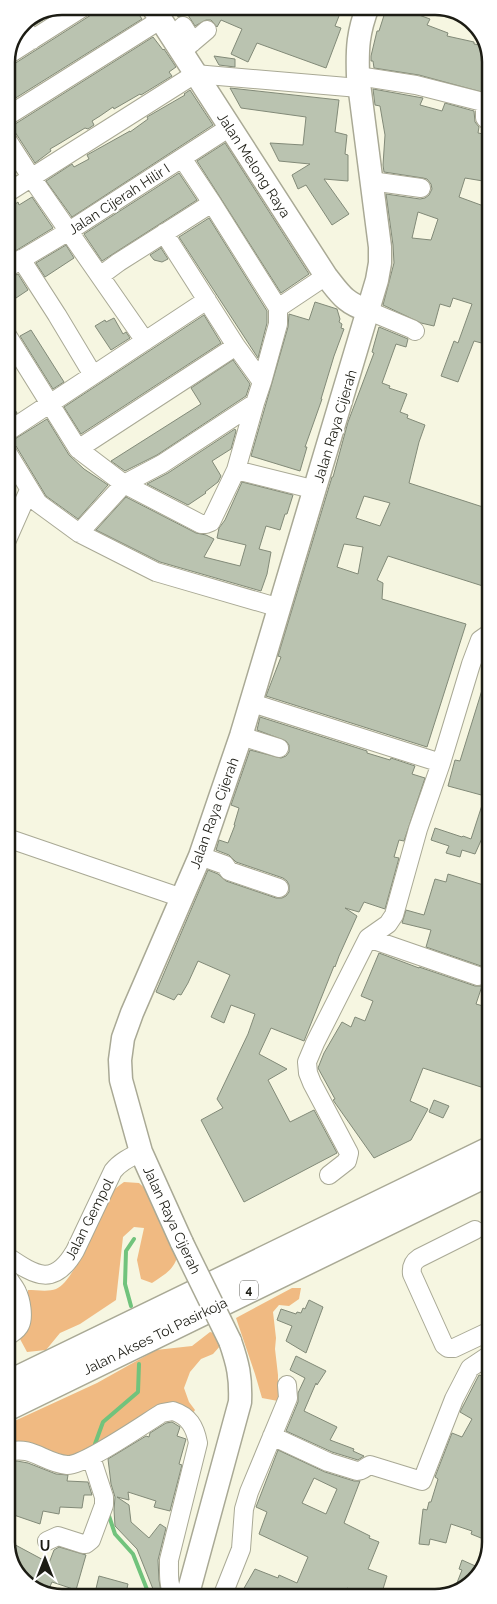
<svg xmlns="http://www.w3.org/2000/svg" width="497" height="1604" font-family="Raleway,sans-serif">
  <style>
    .green { fill: #f0ba82 }
    .lines { fill: none; stroke-linecap: round; stroke-linejoin: round }
    .stream { stroke: #71c37c; stroke-width: 4 }
    .building { fill: #bac3b0; stroke: #828a78; fill-rule: evenodd }
    .minor-casing { stroke: #a9a995; stroke-width: 20 }
    .major-casing { stroke: #a9a995; stroke-width: 25 }
    .highway-casing { stroke: #a9a995; stroke-width: 29 }
    .minor { stroke: #fff; stroke-width: 18 }
    .major { stroke: #fff; stroke-width: 22 }
    .highway { stroke: #fff; stroke-width: 26 }
    .major-bridge-casing { stroke: #a9a995; stroke-width: 25; stroke-linecap: butt }
    .major-bridge { stroke: #fff; stroke-width: 22 }
    .labels { text-anchor: middle; stroke-width: 4.5; stroke-linejoin: round; paint-order: stroke }
    .shield { fill: #fff; stroke: #60605a; stroke-width: 1 }
    .shield-label { font-size: 12px; font-weight: bold; fill: #1c1c14 }
    .street-label { font-size: 14px; fill: #1c1c14; stroke: #fff }
    .rim { fill: none; stroke: #1c1c14; stroke-width: 2.5 }
  </style>
  <rect width="100%" height="100%" fill="#f6f6e1"/>
  <path class="green" d="M124,1182l15,1 9,8 30,61c-2,17 -13,22 -26,31l-11,-4 -4,-19 7,-32 -10,-1 -11,10 -7,63 -36,24 -20,9 -14,17 -19,2 -7,-13 8,-20v-29c8,0 21,2 28,-1 22,-10 40,-75 56,-97 3,-4 8,-7 12,-10z
    M292,1288h9l-2,11 -10,7 -10,-1 -6,7 3,26 -1,11 3,26v26l-16,-3 -7,-24 -19,-56z
    M210,1332l8,2 3,11 -8,9 -12,5 -11,13 -6,16 5,14 6,8 -9,14 -14,-10 -79,44 -85,-1v-33l89,-41 59,-33 36,-4z"/>
  <g class="lines">
    <path class="stream" d="M131,1306l-6,-22 1,-33 8,-12
      M95,1448v-4l8,-22 35,-30 1,-28
      M108,1513l7,21 18,20 17,43"/>
  </g>
  <path class="building" d="M62,6h3l-30,19 -4,-6z
    M96,6h37l9,13 -136,85v-39l8,-1 77,-49 3,-4z
    M174,6h169l-8,20 6,2 -15,40 -69,-25 -9,19 -17,-8 11,-25 -21,-9 -4,7 -6,-7h-5l-11,6 -7,-11 -10,2z
    M387,6h7l36,13 -3,6 21,8 -1,3 27,6v2l12,2 -2,11 5,1v36l-70,-19 -45,-7 -1,-7h-2v-5l6,-25h2z
    M153,37l10,13 1,-1 12,18 -7,5 3,4 -31,19 -1,-1 -26,15 -1,-2 -13,9 -8,5 2,4 -6,4 -3,-1 -28,17 -7,4 1,2 -16,12 -20,-31 -4,-3 -4,-1 5,-2z
    M214,56l21,3v8l-16,-2z
    M230,88l109,12 -4,32 12,3 -2,19 3,1v26l-24,-2 25,35 -17,11 -26,-40 -8,4 -6,-14 18,-11 -31,-3 -9,-18 33,2 3,-28 -65,-9z
    M373,89l50,9 -3,7 22,6 3,-8 29,8 1,11 4,5 -1,6 11,2v47l-24,-4 -6,19 30,11v137l-15,-4 -16,41 -17,-6 13,-35 4,2 14,-39 -19,-6 -3,9 -10,-3 -6,22 -13,-3 -38,-18 11,-42 -1,-18 -7,-51 34,5 5,-1 4,-3 3,-6 -1,-5 -4,-5 -4,-1 -39,-6 -1,-7 2,-30 -5,-29 -5,-1zM418,212l20,7 -7,21 -19,-2z
    M190,90l23,35 -141,92 -26,-36 26,-17 2,3 15,-8 -2,-4 43,-24v1l18,-13 -1,-2 38,-22 -1,-1z
    M225,143l84,131 -28,19 -84,-132z
    M6,158l10,15 -10,6z
    M179,173l18,27 -95,61 -18,-27z
    M32,197l21,31 -46,28v-46l11,-8 1,3z
    M209,218l58,93v12l-9,35 -79,-121z
    M66,245l8,13 -29,19 -9,-14z
    M161,248l7,11 -6,3 -8,-2 -4,-5z
    M18,274l10,16 -21,14v-25z
    M315,302l22,7 3,10 -1,3 3,2 -1,4 3,1 -10,27 -13,43h1l-17,48h2l-7,24 -49,-15 37,-129 1,-13 20,6z
    M204,315l17,28 -140,91 -17,-27z
    M114,318l9,16 3,-2 4,6 -19,12 -16,-24 10,-6 1,2z
    M379,327l29,12 -2,8 -10,-3 -14,39 8,3 -1,2 18,6 -7,18 8,3 -1,3 18,7 -6,17 -10,41 80,26 1,67 -4,11 -98,-31 -11,24 6,3 -1,16 84,25 -39,123 -161,-51 15,-39 -3,-1 54,-179h1l15,-55 26,-69 -2,-1zM364,496l26,7 -10,23 -24,-8zM344,544l19,3 -5,27 -21,-7z
    M31,330l33,52 -11,7 -33,-53z
    M233,360l17,24 -4,12 -89,59 -32,16 -14,-10 90,-57 -10,-16z
    M7,397l10,16 -10,6z
    M47,419l22,36 15,14 24,16 -30,34 -32,-23 -30,-50 -6,-4z
    M235,429l1,2 -5,18 -19,12 9,15 -3,6 -13,10 1,1 -18,12 -41,-21 21,-11z
    M242,482l51,13 -6,19h-2l-5,16 -14,-4 -7,23 12,3 -4,22 -6,17 -101,-29 -64,-32 30,-33 70,36 10,2 8,4 -10,18 36,9 6,-21 -29,-7 2,-10 6,-8z
    M487,674l3,1v163l-7,-2 -8,18 -13,-4 -2,7 -14,-4 3,-7 -18,-6 4,-12 27,9 1,-1 8,3 14,-43 -37,-10 7,-26 5,1z
    M260,717l107,34v2l23,7 1,-2 24,8 -3,8 13,4 -21,63 -5,-1 -5,17 5,1 -14,51 -21,-7 -5,10 -14,-4 12,8 -18,40 -4,11 -1,-1 -30,75 -33,-13 -12,26 28,15 -19,11 22,42 24,-12 23,43 -93,49 -43,-82 22,-12 -6,-9 31,-65 7,-20 -24,-9 -7,18 -13,-6 19,-42 -32,-14 -10,22 -7,12 -3,-1 -4,6 -18,-8 52,-122 10,4 8,7 50,17h6l4,-2 3,-4v-7l-2,-4 -4,-3 -47,-16 -7,-7 -13,-5 3,-10 9,3 7,-18h-1l5,-17 -8,-3 19,-55 31,8 5,-2 3,-4v-7l-3,-4 -29,-11z
    M448,874l42,13v90l-2,-1 -2,-7 -5,-3 -55,-19 5,-17 -29,-7 4,-13 18,5 11,-36 11,3z
    M379,953l40,15v-1l56,19h7l-6,18 14,4v82l-67,-22 -13,33 18,8 -17,31 -37,18 -41,-58 2,-1 -17,-31 6,-15 18,-31 9,5 4,-10 10,4 8,-20 -12,-5z
    M434,1100l15,6 -6,12 -14,-6z
    M309,1300l14,7 -17,46 -20,-12 6,-15 -15,-6 4,-11 15,5 1,-2 4,1 2,-5 2,1z
    M296,1356l30,15 -9,14 -1,-2 -12,28 33,16 -7,13 24,9 -1,2 11,5 -6,4 -26,-8 -46,-21 12,-29v-9l7,-15 -15,-8z
    M479,1375l12,4v163l-20,-8 1,-3 -21,-7 -5,19 -16,-4 -1,6 -10,-1 4,-35 4,1 2,-8h2l7,-23 -3,-2 17,-44 10,4 10,-18 -12,-7z
    M172,1422l8,5 -3,9 9,3 -7,25 3,1 -12,46 -16,-4 2,-6 -28,-9 1,8 -12,-3 12,8 2,17 18,16 11,-14 6,4 -8,32 1,20 3,17h-5l-2,-3 -18,-45 -22,-23 -1,-16 1,-13 -4,-13 -3,-25 38,-23 3,1 1,-4 16,-10z
    M278,1450l47,22 29,9h6l-16,42 26,13 -1,2 10,4 -11,27 19,7 -4,13 17,7h-24l-16,-7 -2,4 -11,-5 -3,8 -105,1 16,-28 23,9 1,-3 18,8 11,-26 -49,-23 8,-22 -11,-5zM314,1478l23,11 -11,25 -24,-11z
    M17,1461l11,2 28,11 12,1 -1,6 21,1 4,13h-8l-2,13 -22,-1 -1,7 -16,-3 -3,13 -32,-11v-50z
    M8,1541l41,22 5,-13 5,-3 27,8 -10,35 -24,-8 -5,11 -24,-13 -15,-24z
    M462,1560l20,9 -3,7 -26,17 9,-23 -3,-1z
    M99,1576l29,8 -3,13h-31z"/>
  <g class="lines">
    <defs>
      <path id="minor" d="M22,24l10,16
        M183,26l10,16
        M181,52l26,-22
        M8,55l77,-49
        M358,76l58,9 67,17 2,2v14l4,4
        M6,117l154,-97
        M6,138l25,39 114,164
        M182,158l30,45
        M371,181l50,7
        M7,193l188,-119 164,14
        M164,233l72,113 26,36
        M21,259l36,56 36,60
        M7,268l62,-37 161,-104
        M100,276l19,-14 93,-59 66,105 48,-32
        M369,311l43,18 3,2
        M7,335l71,114 46,35 77,40h5l5,-2 25,-52 19,-67 7,-21 16,-58v-16
        M7,432l200,-132
        M78,449l158,-103
        M7,452l31,51 41,30 77,39 124,36
        M236,470l80,20
        M79,533l45,-49 38,-20 93,-61
        M7,540l22,-50
        M252,703l189,60
        M241,736l38,12
        M7,838l175,60
        M200,856l25,9 4,6 50,17
        M368,938l110,38
        M329,1175l18,-14 2,-8 -37,-70 -4,-10 -1,-11 8,-19 53,-105 20,-14 6,-9 24,-86 23,-66 30,-99 9,-24 10,-7
        M475,1230l-56,28c-6,4 -8,8 -7,16l32,71 4,3h6l36,-17
        M8,1257c28,19 46,30 67,-6l38,-80c7,-9 17,-14 28,-19
        M8,1278c3,5 7,9 9,14 4,8 7,25 3,33 -2,5 -8,8 -12,11
        M272,1436l56,26 29,9c6,0 8,-4 13,-6l52,16 32,-82 16,-31 21,-14
        M8,1452c24,-7 36,11 59,13 17,1 77,-41 95,-52l11,-2c16,5 22,16 25,32l-29,117c0,13 -1,26 5,37
        M47,1541l11,-5 25,8h3l5,-4 13,-35v-8l-13,-40
        M222,1597l19,-48 3,-40 5,-17 39,-94 -1,-13"/>
      <path id="major" d="M152,6l174,270c15,19 19,27 43,35
        M182,1243l-41,-91 -20,-72 -1,-20 3,-22 9,-25 68,-157 41,-120 136,-456 3,-17v-16l-22,-171c-1,-28 0,-44 10,-70
        M187,1597l53,-195c1,-25 -2,-38 -10,-61"/>
      <path id="highway" d="M8,1384l482,-234
        M8,1407l482,-235"/>
    </defs>
    <use href="#minor" class="minor-casing"/>
    <use href="#major" class="major-casing"/>
    <use href="#highway" class="highway-casing"/>
    <use href="#minor" class="minor"/>
    <use href="#major" class="major"/>
    <use href="#highway" class="highway"/>
    <defs>
      <path id="major-bridge" d="M182,1243l48,98"/>
    </defs>
    <use href="#major-bridge" class="major-bridge-casing"/>
    <use href="#major-bridge" class="major-bridge"/>
  </g>
  <g class="labels">
    <rect class="shield" x="240" y="1280.5" width="18" height="19" rx="4"/>
    <g class="shield-label">
      <text x="249" y="1294">4</text>
    </g>
    <g class="street-label">
      <text transform="translate(254 165) rotate(57)" y="5">Jalan Melong Raya</text>
      <text transform="translate(119 199) rotate(-33)" y="5">Jalan Cijerah Hilir I</text>
      <text transform="translate(335 426) rotate(-73)" y="5">Jalan Raya Cijerah</text>
      <text transform="translate(214 813) rotate(-70)" y="5">Jalan Raya Cijerah</text>
      <text transform="translate(89 1219) rotate(-63)" y="5">Jalan Gempol</text>
      <text transform="translate(172 1220) rotate(65)" y="5">Jalan Raya Cijerah</text>
      <text transform="translate(155 1336) rotate(-26)" y="5">Jalan Akses Tol Pasirkoja</text>
    </g>
  </g>
  <path d="M0 0H497V1604H0ZM62 15H435A47 47 0 0 1 482 62V1542A47 47 0 0 1 435 1589H62A47 47 0 0 1 15 1542V62A47 47 0 0 1 62 15Z" fill="#fff" fill-rule="evenodd"/>
  <path class="rim" d="M62 15H435A47 47 0 0 1 482 62V1542A47 47 0 0 1 435 1589H62A47 47 0 0 1 15 1542V62A47 47 0 0 1 62 15Z"/>
  <g transform="translate(45 1559)" stroke="#ffffff" stroke-width="4" paint-order="stroke">
  <path d="M0-4L9 19L0 12L-9 19Z" fill="#1c1c14"/>
  <text y="-8" font-size="14" font-weight="bold" text-anchor="middle" fill="#1c1c14">U</text>
  </g>
</svg>
